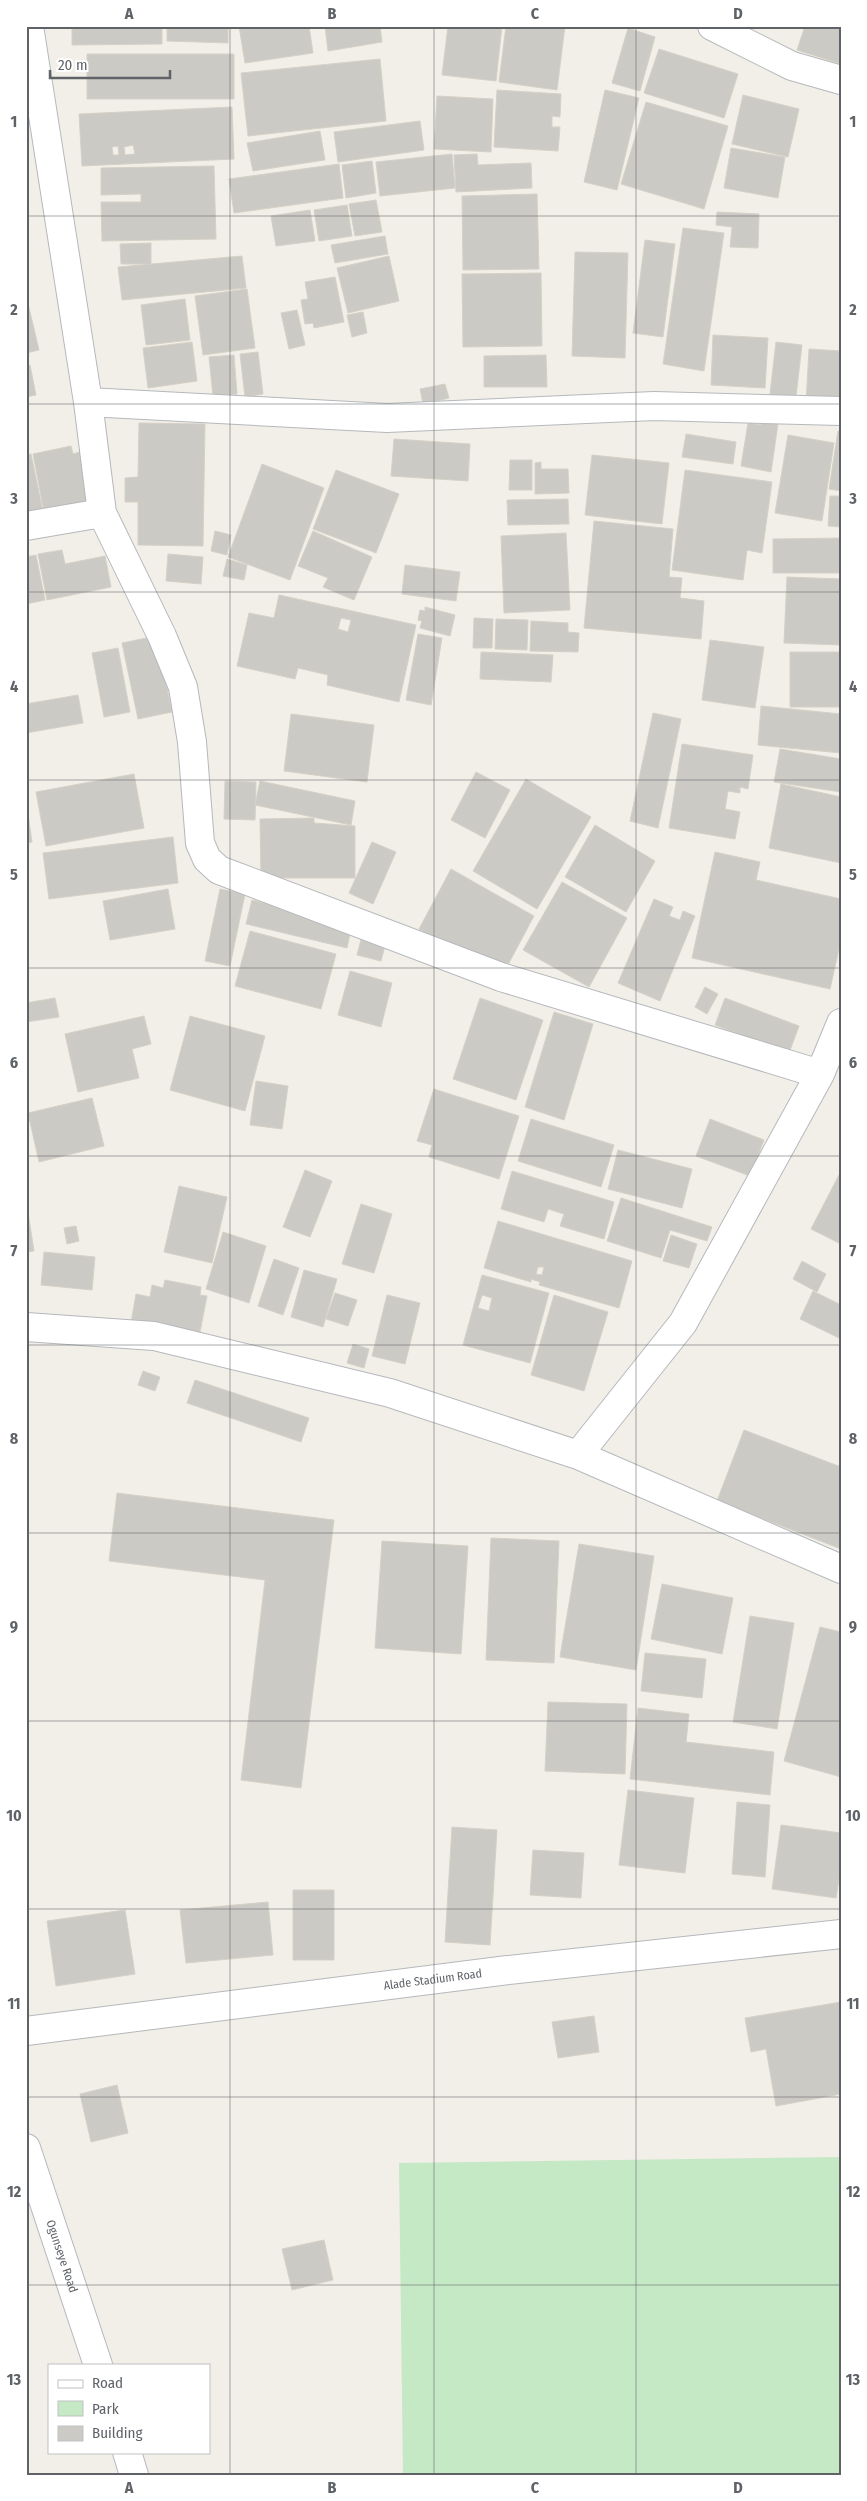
<svg xmlns="http://www.w3.org/2000/svg" width="867" height="2501" font-family="'Fira Sans Condensed',sans-serif">
  <style>
    .green { fill: #c5e8c5 }
    .building { fill: #cccac5; stroke: #d6d1c6; fill-rule: evenodd }
    .lines { fill: none; stroke-linecap: round; stroke-linejoin: round }
    .minor-casing { stroke: #b5b8bc; stroke-width: 30 }
    .tertiary-casing { stroke: #b5b8bc; stroke-width: 30 }
    .minor { stroke: #fff; stroke-width: 28 }
    .tertiary { stroke: #fff; stroke-width: 28 }
    .grid { fill: none; stroke: #5f6368; stroke-width: 1; stroke-opacity: 0.55 }
    .labels { text-anchor: middle; stroke-width: 4; stroke-linejoin: round; paint-order: stroke }
    .street-label { font-size: 12px; fill: #5f6368; stroke: #fff }
    .neatline { fill: none; stroke: #5f6368; stroke-width: 2 }
    .grid-label { font-size: 16px; text-anchor: middle; font-weight: bold; fill: #5f6368 }
  </style>
  <rect width="100%" height="100%" fill="#f1efe8"/>
  <path class="green" d="M841,2157v318h-438l-4,-312z"/>
  <path class="building" d="M72,26h90v18l-90,1z
    M167,26h61v17l-61,-2z
    M239,26h70l4,27 -68,10z
    M325,26h55l2,16 -54,9z
    M448,26h54l-6,55 -54,-6z
    M506,26h59l-8,64 -58,-8z
    M805,26h36v38l-44,-14z
    M628,28l27,9 -15,54 -28,-8z
    M659,49l79,25 -14,44 -80,-25z
    M87,54h147v45h-147z
    M380,59l6,62 -138,15 -7,-63z
    M497,90l64,4 -1,23 -8,-1v11h8l-2,24 -64,-4z
    M605,90l34,8 -22,92 -33,-8z
    M743,95l56,14 -11,48 -56,-13z
    M437,96l56,3 -2,53 -57,-3z
    M646,102l82,24 -24,83 -83,-25z
    M232,107l2,52 -152,7 -3,-52zM133,145l2,9 -10,1 -1,-8zM118,146l1,9h-6l-1,-8z
    M420,121l4,29 -86,12 -4,-30z
    M320,131l5,29 -72,11 -6,-28z
    M731,148l54,9 -7,41 -54,-10z
    M452,154l3,34 -75,8 -4,-34z
    M477,154l1,11 53,-2 1,25 -76,4 -2,-37z
    M372,161l4,32 -30,5 -4,-33z
    M339,164l4,34 -109,15 -5,-34z
    M214,166l2,73 -114,2 -1,-39h40v-8l-40,1v-27z
    M537,194l2,75 -76,1 -1,-74z
    M376,200l6,32 -27,4 -6,-32z
    M347,205l5,31 -33,5 -5,-31z
    M310,210l5,31 -39,5 -5,-30z
    M717,212l42,2 -1,34 -28,-1 2,-20 -16,-2z
    M683,228l41,5 -20,138 -41,-7z
    M385,236l3,18 -53,9 -4,-18z
    M645,240l30,4 -12,93 -30,-4z
    M151,243v21h-30l-1,-20z
    M575,252l53,1 -3,105 -53,-2z
    M242,256l4,32 -124,12 -4,-33z
    M389,256l10,45 -51,12 -11,-45z
    M541,273l1,73 -79,1 -1,-73z
    M335,277l9,45 -30,6 -1,-5 -8,1 -4,-24 7,-1 -3,-17z
    M247,289l8,59 -52,7 -8,-59z
    M26,295l13,55 -13,3z
    M185,299l5,41 -44,5 -5,-40z
    M297,310l8,35 -16,4 -8,-36z
    M363,312l4,21 -15,4 -5,-22z
    M713,335l55,3 -3,50 -54,-3z
    M192,342l5,39 -49,7 -5,-40z
    M776,342l26,3 -7,60 -26,-3z
    M809,349l32,2v54l-35,-2z
    M258,352l5,42 -18,3 -5,-43z
    M234,355l3,39 -24,2 -4,-39z
    M546,355l1,32h-63v-31z
    M30,365l6,30 -10,2v-31z
    M445,384l4,14 -26,6 -3,-15z
    M762,421l16,3 -7,48 -30,-6 7,-43 13,2z
    M139,423l66,1 -2,122 -65,-1v-43h-13v-24l13,-1z
    M838,431h3v60l-12,-2z
    M686,434l50,8 -3,22 -51,-7z
    M788,435l46,8 -12,78 -47,-8z
    M394,439l76,5 -2,37 -77,-5z
    M71,446l2,8 10,-3 11,56 -49,10 -12,-63z
    M31,454l13,62 -18,4v-65z
    M592,455l77,8 -7,61 -77,-9z
    M510,460h22v30h-23z
    M541,462v7h27l1,24 -34,1v-31z
    M262,464l62,24 -34,92 -62,-23z
    M336,470l63,24 -23,59 -63,-24z
    M685,470l87,12 -10,71 -15,-3 -4,30 -71,-10z
    M830,496h11v31l-13,-1z
    M568,499l1,25 -61,1 -1,-25z
    M594,521l79,8 -4,48 13,1 -2,20 24,3 -3,38 -117,-11z
    M215,531l16,4 -4,20 -16,-4z
    M313,531l59,26 -18,43 -31,-13 5,-9 -30,-12z
    M566,533l4,77 -66,3 -3,-77z
    M841,538v35h-68v-34z
    M62,550l3,14 40,-8 6,31 -64,13 -9,-46z
    M168,554l35,3 -2,27 -35,-3z
    M36,555l9,45 -19,4v-47z
    M227,559l20,6 -3,15 -21,-4z
    M405,565l55,7 -4,29 -54,-7z
    M787,577l54,2v66l-57,-2z
    M279,595l137,30 -17,77 -72,-17 1,-10 -30,-7 -3,11 -58,-13 12,-53 25,5zM341,618l10,2 -3,12 -10,-3z
    M425,607l30,8 -5,21 -30,-8 2,-7 -4,-1 2,-10 5,1z
    M474,618l19,1 -1,29h-19z
    M496,619l32,1 -1,30 -32,-1z
    M531,621l37,2v9l11,1 -1,19 -48,-1z
    M418,634l24,4 -11,67 -25,-5z
    M156,636l16,76 -34,7 -16,-76z
    M710,640l54,7 -9,61 -53,-8z
    M118,648l12,64 -26,5 -12,-64z
    M481,652l72,3 -2,27 -71,-3z
    M790,652h51v55h-51z
    M78,695l5,28 -57,10v-29z
    M761,706l80,8v39l-83,-8z
    M653,713l28,6 -23,109 -28,-7z
    M291,714l83,11 -7,57 -83,-11z
    M682,744l71,11 -5,34 -8,-2v6l-12,-2 -3,18 15,3 -5,27 -66,-11z
    M780,749l61,10v33l-67,-10z
    M476,772l34,18 -25,48 -34,-18z
    M134,774l10,54 -98,18 -10,-54z
    M526,779l65,38 -54,92 -64,-38z
    M225,781l31,1 -1,38 -31,-1z
    M260,781l95,20 -4,24 -96,-20z
    M781,784l60,13v66l-72,-15z
    M26,801l6,41 -6,1z
    M314,818v5l41,3v52h-94l-1,-59z
    M595,825l60,36 -29,51 -61,-35z
    M173,837l5,46 -129,16 -6,-46z
    M372,842l24,10 -23,52 -24,-11z
    M715,852l45,10 -4,18 85,19v41l-11,49 -138,-31z
    M451,869l83,47 -32,60 -83,-47z
    M562,882l65,36 -38,69 -66,-37z
    M168,889l7,40 -65,11 -7,-39z
    M220,889l25,5 -15,72 -25,-5z
    M654,899l19,8 -4,9 11,4 3,-9 12,5 -35,85 -42,-18z
    M252,900l100,24 -5,24 -101,-24z
    M364,928l24,6 -7,27 -24,-6z
    M250,931l86,23 -15,55 -86,-23z
    M350,971l42,12 -11,44 -43,-12z
    M705,987l13,7 -11,20 -12,-7z
    M55,998l4,19 -33,5v-19z
    M480,998l63,22 -27,80 -63,-21z
    M725,998l74,28 -10,27 -74,-28z
    M554,1012l39,12 -29,96 -39,-13z
    M144,1016l7,28 -19,5 7,29 -61,14 -13,-58z
    M190,1016l75,20 -20,75 -75,-21z
    M256,1081l32,5 -6,43 -32,-4z
    M434,1089l85,27 -20,63 -70,-22 3,-12 -15,-4z
    M92,1098l12,48 -65,16 -11,-49z
    M531,1119l83,26 -13,42 -83,-26z
    M710,1119l54,21 -14,36 -54,-20z
    M618,1150l74,19 -10,39 -74,-19z
    M305,1170l27,11 -22,56 -27,-10z
    M512,1171l102,31 -10,37 -44,-13 4,-12 -16,-5 -4,13 -43,-13z
    M841,1171v73l-30,-15z
    M179,1186l48,11 -15,66 -48,-11z
    M621,1198l91,29 -5,14 -37,-11 -9,28 -54,-17z
    M26,1200l8,51 -8,1z
    M361,1204l31,10 -18,59 -32,-9z
    M498,1221l134,40 -13,47 -80,-23 1,-3 -9,-3v3l-47,-14zM538,1267h6l-2,8 -6,-1z
    M76,1226l3,15 -12,3 -3,-16z
    M223,1232l43,14 -17,57 -43,-14z
    M671,1235l26,9 -8,24 -26,-7z
    M44,1252l51,5 -3,33 -51,-5z
    M274,1259l25,9 -16,47 -25,-9z
    M802,1261l24,13 -9,18 -24,-13z
    M304,1270l33,9 -14,48 -32,-10z
    M482,1275l67,18 -19,70 -67,-18zM482,1295l10,3 -3,13 -11,-3z
    M165,1280l36,7 -1,8 7,1 -8,41 -68,-14 5,-29 14,3 2,-12 11,3z
    M813,1291l28,14v34l-41,-20z
    M335,1293l22,7 -9,26 -22,-7z
    M387,1295l33,8 -15,61 -33,-8z
    M554,1295l54,17 -24,79 -53,-16z
    M353,1344l16,5 -5,19 -17,-5z
    M143,1371l17,6 -5,14 -17,-6z
    M195,1380l114,38 -8,24 -114,-39z
    M744,1430l97,37v82l-124,-48z
    M117,1493l217,27 -33,268 -60,-8 24,-200 -156,-19z
    M491,1538l68,3 -5,122 -68,-3z
    M382,1541l86,5 -7,108 -86,-6z
    M579,1544l75,12 -18,114 -76,-13z
    M662,1584l71,14 -11,56 -71,-15z
    M750,1616l44,7 -17,106 -44,-7z
    M820,1627l21,5v145l-57,-16z
    M645,1653l61,6 -4,39 -61,-7z
    M548,1702l79,2 -2,70 -80,-3z
    M638,1708l51,6 -3,28 88,10 -4,43 -140,-16z
    M628,1790l66,8 -9,75 -66,-8z
    M737,1802l33,3 -5,72 -33,-3z
    M781,1825l60,8v33l-5,32 -64,-9z
    M452,1827l45,3 -7,115 -45,-3z
    M533,1850l51,3 -3,45 -51,-3z
    M293,1890h41v70h-41z
    M268,1902l5,53 -87,8 -6,-53z
    M125,1910l10,64 -79,12 -9,-65z
    M841,2002v92l-65,12 -10,-57 -15,3 -6,-34z
    M594,2016l5,36 -41,6 -6,-36z
    M117,2085l11,48 -37,9 -11,-48z
    M324,2240l9,40 -41,10 -10,-41z"/>
  <g class="lines">
    <defs>
      <path id="minor" d="M29,26l59,376 14,111 60,123 21,51 9,55 8,101 7,16 12,11 282,107 319,97
        M712,26l80,40 49,14
        M88,402l299,16 267,-12 187,5
        M26,526l76,-13
        M26,1327l128,9 236,57 188,62 263,114
        M578,1455l105,-132 137,-249 21,-51"/>
      <g id="tertiary">
        <path id="s1" d="M26,2031l482,-61 333,-36"/>
        <path id="s2" d="M26,2148l72,217"/>
        <path d="M127,2452l7,23"/>
      </g>
    </defs>
    <use href="#minor" class="minor-casing"/>
    <use href="#tertiary" class="tertiary-casing"/>
    <use href="#minor" class="minor"/>
    <use href="#tertiary" class="tertiary"/>
  </g>
  <path class="grid" d="M230,26v2449M434,26v2449M636,26v2449M26,216h815M26,404h815M26,592h815M26,780h815M26,968h815M26,1156h815M26,1345h815M26,1533h815M26,1721h815M26,1909h815M26,2097h815M26,2285h815"/>
  <g class="labels">
    <g class="street-label">
      <text dy="4" stroke="none"><textPath href="#s1" startOffset="410">Alade Stadium Road</textPath></text>
      <text dy="4" stroke="none"><textPath href="#s2" startOffset="114">Ogunseye Road</textPath></text>
    </g>
  </g>
  <rect width="867" height="2501" fill="none" stroke="#ffffff" stroke-width="55"/>
  <rect x="48" y="2364" width="162" height="90" fill="#ffffff" stroke="#bfc1c3"/>
  <rect x="58" y="2380" width="25" height="8" fill="#ffffff" stroke="#bfc1c3"/>
  <text x="92" y="2388" font-size="15" fill="#5f6368">Road</text>
  <rect x="58" y="2401" width="25" height="15" fill="#c5e8c5" stroke="#bfc1c3"/>
  <text x="92" y="2414" font-size="15" fill="#5f6368">Park</text>
  <rect x="58" y="2426" width="25" height="15" fill="#cccac5" stroke="#bfc1c3"/>
  <text x="92" y="2438" font-size="15" fill="#5f6368">Building</text>
  <path d="M50 70v8h120v-8" fill="none" stroke="#5f6368" stroke-width="2.5"/>
  <text x="58" y="70" font-size="15" fill="#5f6368" stroke="#ffffff" stroke-width="4" paint-order="stroke">20 m</text>
  <rect x="28" y="28" width="812" height="2446" class="neatline"/>
  <g class="grid-label">
    <text x="129" y="19">A</text>
    <text x="332" y="19">B</text>
    <text x="535" y="19">C</text>
    <text x="738" y="19">D</text>
    <text x="14" y="127">1</text>
    <text x="853" y="127">1</text>
    <text x="14" y="315">2</text>
    <text x="853" y="315">2</text>
    <text x="14" y="504">3</text>
    <text x="853" y="504">3</text>
    <text x="14" y="692">4</text>
    <text x="853" y="692">4</text>
    <text x="14" y="880">5</text>
    <text x="853" y="880">5</text>
    <text x="14" y="1068">6</text>
    <text x="853" y="1068">6</text>
    <text x="14" y="1256">7</text>
    <text x="853" y="1256">7</text>
    <text x="14" y="1444">8</text>
    <text x="853" y="1444">8</text>
    <text x="14" y="1632">9</text>
    <text x="853" y="1632">9</text>
    <text x="14" y="1821">10</text>
    <text x="853" y="1821">10</text>
    <text x="14" y="2009">11</text>
    <text x="853" y="2009">11</text>
    <text x="14" y="2197">12</text>
    <text x="853" y="2197">12</text>
    <text x="14" y="2385">13</text>
    <text x="853" y="2385">13</text>
    <text x="129" y="2493">A</text>
    <text x="332" y="2493">B</text>
    <text x="535" y="2493">C</text>
    <text x="738" y="2493">D</text>
  </g>
</svg>
